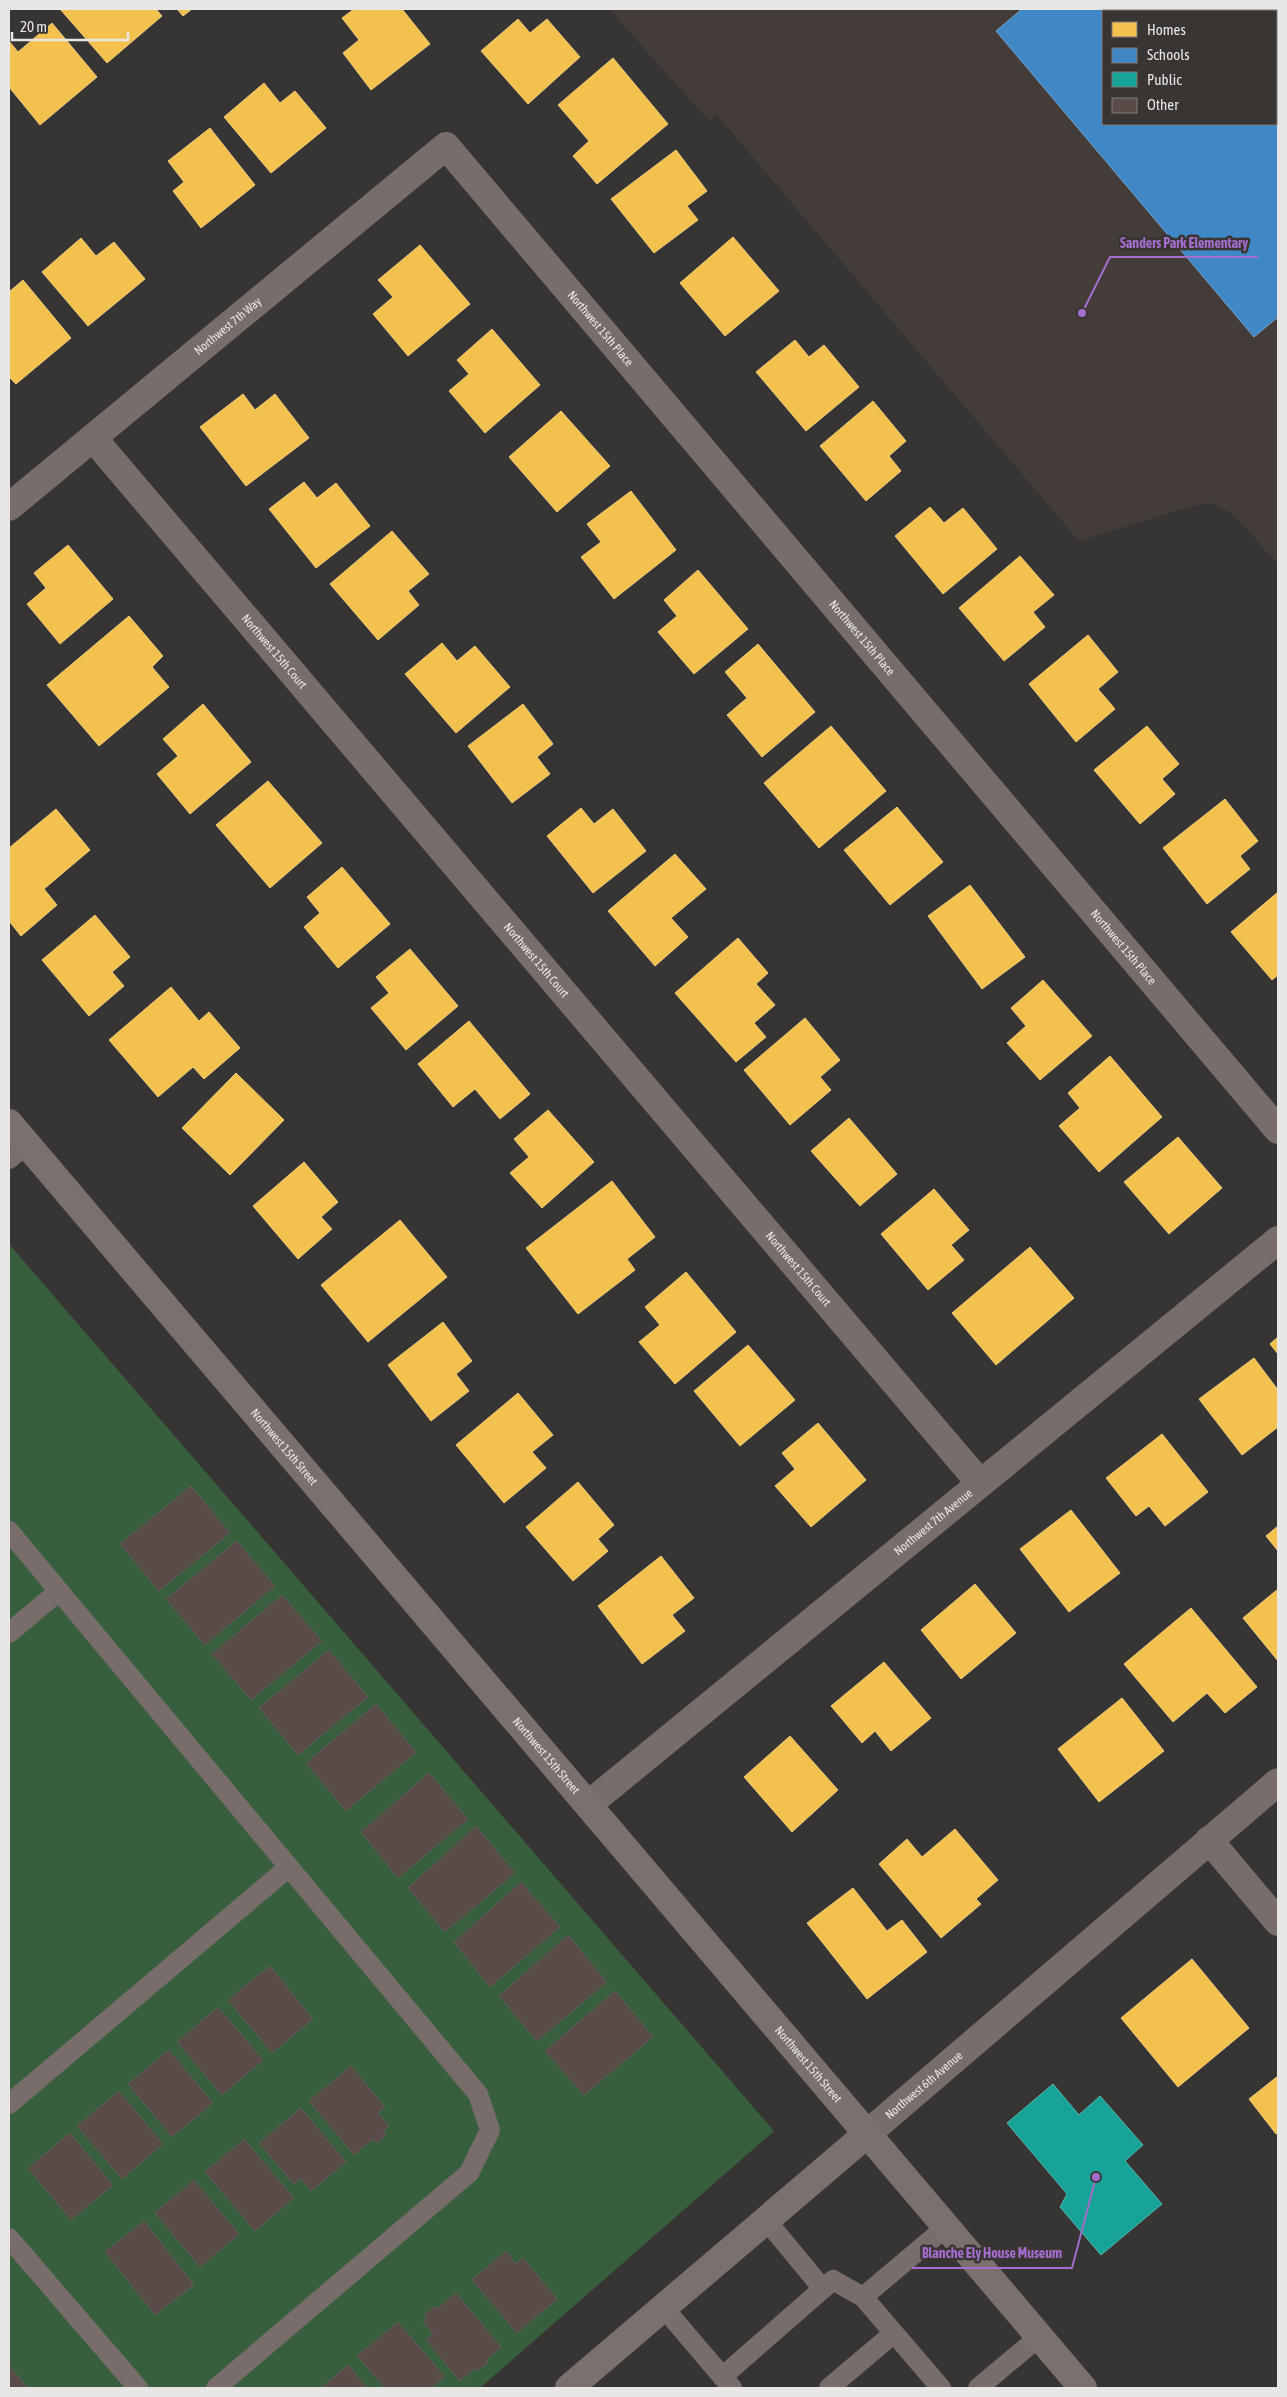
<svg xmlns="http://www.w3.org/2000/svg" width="1287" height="2397" font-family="'Asap Condensed',sans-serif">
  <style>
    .built { fill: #443c38; fill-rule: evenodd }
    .green { fill: #375f3e }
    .homes { fill: #f2c14e; stroke: #efcc7c }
    .schools { fill: #3f88c5; stroke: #72a4cf; fill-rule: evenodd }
    .public { fill: #17a398; stroke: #56b7af }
    .building { fill: #594b48; stroke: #62605f }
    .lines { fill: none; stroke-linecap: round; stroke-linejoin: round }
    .lane { stroke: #786d6b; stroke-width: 20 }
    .street { stroke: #786d6b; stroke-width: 28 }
    .secondary { stroke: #7b706d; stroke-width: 28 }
    .labels { text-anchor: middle; stroke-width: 5; stroke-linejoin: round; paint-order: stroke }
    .street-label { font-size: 12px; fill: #e9e7e6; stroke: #383533 }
    .leader { fill: none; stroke: #a26dcd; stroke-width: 2 }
    .callout-dot { fill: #a26dcd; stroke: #383533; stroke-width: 2 }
    .callout-label { font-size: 14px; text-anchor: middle; font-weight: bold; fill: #a26dcd; stroke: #383533; stroke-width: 5; stroke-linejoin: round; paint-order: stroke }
  </style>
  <rect width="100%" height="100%" fill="#373534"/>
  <path class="built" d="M609,9h669v556l-34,-40 -16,-14 -17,-8 -22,4 -110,34 -362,-426 -8,6zM1103,11h173v113h-173z"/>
  <path class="green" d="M9,1244l765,887 -294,257h-471z"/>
  <path class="homes" d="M60,9h96l6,7 -55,47z
    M177,9h15l-9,7z
    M354,9h48l28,35 -59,46 -28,-37 16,-13 -17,-22z
    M518,19l12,14 17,-14 33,38 -52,47 -47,-53z
    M52,23l45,54 -57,48 -31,-38v-46l9,11z
    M613,58l55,66 -71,60 -24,-28 16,-15 -31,-36z
    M264,83l16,20 15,-12 31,37 -55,45 -47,-56z
    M210,128l45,57 -54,43 -28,-37 11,-9 -16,-21z
    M676,150l31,41 -20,15 11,14 -44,33 -43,-54z
    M733,237l46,54 -54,45 -45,-53z
    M81,238l15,18 18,-14 31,37 -57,47 -46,-54z
    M420,245l50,59 -62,52 -35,-42 20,-17 -15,-17z
    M23,280l48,58 -55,46 -7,-7v-85z
    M492,329l48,56 -55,48 -36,-42 20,-17 -12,-14z
    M795,340l14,17 15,-12 35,42 -53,44 -50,-59z
    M243,394l12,16 20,-16 34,44 -63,48 -46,-59z
    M873,401l33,40 -17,15 12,15 -35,30 -46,-55z
    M561,411l49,55 -53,46 -48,-55z
    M304,482l13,16 19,-15 34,43 -54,42 -47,-59z
    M631,491l45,59 -62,49 -33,-42 20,-15 -14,-18z
    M930,507l14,16 19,-15 34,41 -54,45 -48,-58z
    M392,531l37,43 -21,17 11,14 -41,35 -48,-56z
    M68,545l45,54 -53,45 -33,-40 19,-16 -12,-15z
    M1020,556l34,39 -21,17 12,15 -41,34 -45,-53z
    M698,570l50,59 -54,45 -36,-42 19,-16 -13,-16z
    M129,616l34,40 -11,11 17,20 -70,59 -52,-61z
    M1088,635l30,37 -20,17 17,20 -39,33 -47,-58z
    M442,643l15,18 18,-15 35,41 -54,46 -51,-59z
    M758,644l57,68 -53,45 -35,-42 20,-17 -22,-26z
    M203,704l48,58 -61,52 -33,-40 21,-18 -15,-17z
    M523,704l30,40 -16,13 13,17 -38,29 -44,-57z
    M831,726l55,65 -67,57 -55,-65z
    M1147,726l32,38 -17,15 13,15 -35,30 -46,-54z
    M268,781l54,62 -52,45 -54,-63z
    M1225,799l33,42 -18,15 10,13 -43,35 -44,-56z
    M897,807l46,55 -53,43 -46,-55z
    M581,808l13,16 19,-15 33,42 -53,42 -46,-57z
    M56,809l34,41 -46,39 13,16 -36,31 -12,-15v-73z
    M675,854l31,35 -35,29 17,19 -33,29 -47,-55z
    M342,867l48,57 -52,44 -34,-41 16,-14 -13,-16z
    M970,885l55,72 -43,32 -54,-73z
    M1278,892v83l-6,5 -41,-48z
    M95,915l35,42 -18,15 12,14 -35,30 -47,-56z
    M738,938l30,35 -12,11 19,21 -21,18 12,14 -30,25 -61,-69z
    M410,949l48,57 -52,44 -35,-42 18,-15 -13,-16z
    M1043,980l49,56 -52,44 -33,-37 19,-17 -15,-18z
    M171,987l28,34 10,-9 31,36 -36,31 -11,-12 -35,30 -49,-57z
    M805,1018l35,42 -20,17 11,13 -41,35 -46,-55z
    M469,1021l61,73 -30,25 -25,-30 -22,18 -35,-43z
    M1110,1056l52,61 -63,55 -40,-46 21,-18 -12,-15z
    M236,1073l48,47 -54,55 -48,-47z
    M548,1110l46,52 -52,46 -32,-35 19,-16 -15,-18z
    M849,1118l48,56 -37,32 -49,-55z
    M1178,1137l44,51 -53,46 -45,-52z
    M304,1162l34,40 -17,15 11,12 -34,30 -45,-53z
    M612,1181l43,56 -28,22 8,11 -57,44 -52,-66z
    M934,1189l35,41 -18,15 13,15 -36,30 -47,-56z
    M400,1220l47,57 -79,65 -47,-57z
    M1030,1247l44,51 -78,67 -44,-52z
    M686,1272l50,60 -61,52 -36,-42 21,-17 -15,-18z
    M443,1322l29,39 -16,13 13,17 -38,30 -43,-56z
    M1278,1337v17l-8,-10z
    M748,1345l47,55 -55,46 -46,-55z
    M1254,1358l24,32v37l-36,28 -43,-56z
    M518,1393l35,42 -21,17 14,16 -42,35 -48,-58z
    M818,1423l48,57 -55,47 -36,-41 20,-17 -13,-16z
    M1162,1434l46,58 -43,34 -16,-20 -13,10 -30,-38z
    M578,1482l36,43 -16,14 10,12 -35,30 -47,-54z
    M1071,1510l49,63 -51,39 -49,-63z
    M1278,1526v25l-12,-15z
    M661,1556l33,42 -22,17 13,16 -43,33 -44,-58z
    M975,1584l41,49 -55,46 -40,-49z
    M1278,1589v72l-35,-43z
    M1191,1608l66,79 -32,26 -18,-20 -34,29 -49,-58z
    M884,1662l47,56 -40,33 -16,-20 -13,12 -31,-37z
    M1122,1698l42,53 -65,51 -41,-53z
    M790,1736l48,54 -46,42 -48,-55z
    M955,1829l43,51 -22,19 5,5 -40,34 -62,-74 28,-25 15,18z
    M853,1888l34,43 15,-11 25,32 -60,47 -60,-76z
    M1192,1959l57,69 -71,59 -57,-69z
    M1278,2076v57l-2,1 -27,-35z"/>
  <path class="schools" d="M1022,9h256v308l-24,20 -258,-306zM1103,11h173v113h-173z"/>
  <path class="public" d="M1053,2084l26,31 21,-19 43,49 -18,16 37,43 -61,51 -41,-48 7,-13 -60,-71z"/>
  <path class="building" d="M191,1486l39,47 -71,58 -39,-47z
    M237,1541l38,45 -70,59 -39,-46z
    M282,1595l40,46 -71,59 -39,-46z
    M329,1650l39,47 -70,58 -39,-47z
    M376,1704l40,48 -70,59 -40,-48z
    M429,1773l39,46 -70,59 -37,-46z
    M476,1826l39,47 -70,59 -37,-44z
    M521,1882l39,45 -70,60 -36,-45z
    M568,1935l39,47 -70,59 -38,-45z
    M270,1966l43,53 -41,34 -44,-53z
    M615,1991l38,46 -69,58 -39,-44z
    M218,2007l45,53 -41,35 -45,-53z
    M169,2050l44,53 -41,34 -44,-53z
    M351,2066l34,41 -7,6 11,13 -6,5 3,4 -9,8 -4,-4 -19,16 -45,-54z
    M119,2091l44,53 -41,35 -45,-53z
    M301,2108l45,54 -35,29 -10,-13 -7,6 -35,-41z
    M70,2133l43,52 -42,35 -43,-52z
    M244,2139l50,59 -39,33 -50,-59z
    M194,2180l45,54 -39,33 -45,-54z
    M144,2221l50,64 -39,30 -50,-63z
    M506,2251l10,13 7,-6 34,41 -40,34 -45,-53z
    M456,2293l45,54 -15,13 2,3 -10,8 -2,-3 -16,13 -34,-41 7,-6 -10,-13 4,-3 -3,-3 11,-9 2,3z
    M398,2322l47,55 -14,11h-46l-28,-32z
    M9,2365l18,22 -2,1h-16z
    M348,2365l19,23h-46z"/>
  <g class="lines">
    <path class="lane" d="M9,1159l18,-15
      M9,1531l469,563 12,36 -21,43 -253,215
      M9,1633l50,-42
      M9,2104l280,-237
      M766,2220l57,69
      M9,2238l129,150
      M663,2307l69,81
      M722,2377l111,-97 30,17
      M829,2388l65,-55
      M941,2388l-78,-91 83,-70
      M978,2388l61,-51"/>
    <g class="street">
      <path id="s1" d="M93,438l887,1045"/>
      <path id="s2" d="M9,507l437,-361 832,984"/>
      <path id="s3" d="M589,1804l689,-564"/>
      <path d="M1209,1840l69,82"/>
      <path id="s4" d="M867,2134l411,-352"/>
    </g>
    <g class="secondary">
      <path id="s5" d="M9,1123l1074,1265"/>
      <path d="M569,2388l298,-254"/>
    </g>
  </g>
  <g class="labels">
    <g class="street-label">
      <text dy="4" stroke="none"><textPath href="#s2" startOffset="284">Northwest 7th Way</textPath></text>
      <text dy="4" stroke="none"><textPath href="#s2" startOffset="806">Northwest 15th Place</textPath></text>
      <text dy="4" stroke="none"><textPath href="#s2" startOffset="1211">Northwest 15th Place</textPath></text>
      <text dy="4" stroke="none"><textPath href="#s1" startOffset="280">Northwest 15th Court</textPath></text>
      <text dy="4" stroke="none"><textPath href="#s2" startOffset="1616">Northwest 15th Place</textPath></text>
      <text dy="4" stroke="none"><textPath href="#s1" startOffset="685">Northwest 15th Court</textPath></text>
      <text dy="4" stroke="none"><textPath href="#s1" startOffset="1090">Northwest 15th Court</textPath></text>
      <text dy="4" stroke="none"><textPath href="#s5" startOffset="425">Northwest 15th Street</textPath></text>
      <text dy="4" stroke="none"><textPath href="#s3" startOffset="445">Northwest 7th Avenue</textPath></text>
      <text dy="4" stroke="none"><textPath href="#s5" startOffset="830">Northwest 15th Street</textPath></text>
      <text dy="4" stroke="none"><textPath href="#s5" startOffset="1235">Northwest 15th Street</textPath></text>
      <text dy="4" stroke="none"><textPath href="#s4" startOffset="75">Northwest 6th Avenue</textPath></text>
    </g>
  </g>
  <path class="leader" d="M1082 313L1110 257H1258M1096 2177L1072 2268H912"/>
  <g class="callout-dot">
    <circle cx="1082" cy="313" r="5"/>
    <circle cx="1096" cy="2177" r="5"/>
  </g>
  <g class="callout-label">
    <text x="1184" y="248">Sanders Park Elementary</text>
    <text x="992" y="2258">Blanche Ely House Museum</text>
  </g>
  <rect width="1287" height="2397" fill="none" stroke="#e9e7e6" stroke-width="20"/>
  <rect x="1102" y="10" width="175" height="115" fill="#383533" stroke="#7f7c7b"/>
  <rect x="1112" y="22" width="25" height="15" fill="#f2c14e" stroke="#7f7c7b"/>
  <text x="1147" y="35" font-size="15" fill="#e9e7e6">Homes</text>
  <rect x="1112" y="48" width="25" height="15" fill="#3f88c5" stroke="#7f7c7b"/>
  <text x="1147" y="60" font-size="15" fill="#e9e7e6">Schools</text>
  <rect x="1112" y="72" width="25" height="15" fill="#17a398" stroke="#7f7c7b"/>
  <text x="1147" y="85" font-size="15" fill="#e9e7e6">Public</text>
  <rect x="1112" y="98" width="25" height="15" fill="#594b48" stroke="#7f7c7b"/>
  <text x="1147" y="110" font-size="15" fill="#e9e7e6">Other</text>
  <path d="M12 32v8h116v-8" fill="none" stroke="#e9e7e6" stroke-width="2.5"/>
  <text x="20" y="32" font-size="15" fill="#e9e7e6" stroke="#383533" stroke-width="4" paint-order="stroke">20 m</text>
</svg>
